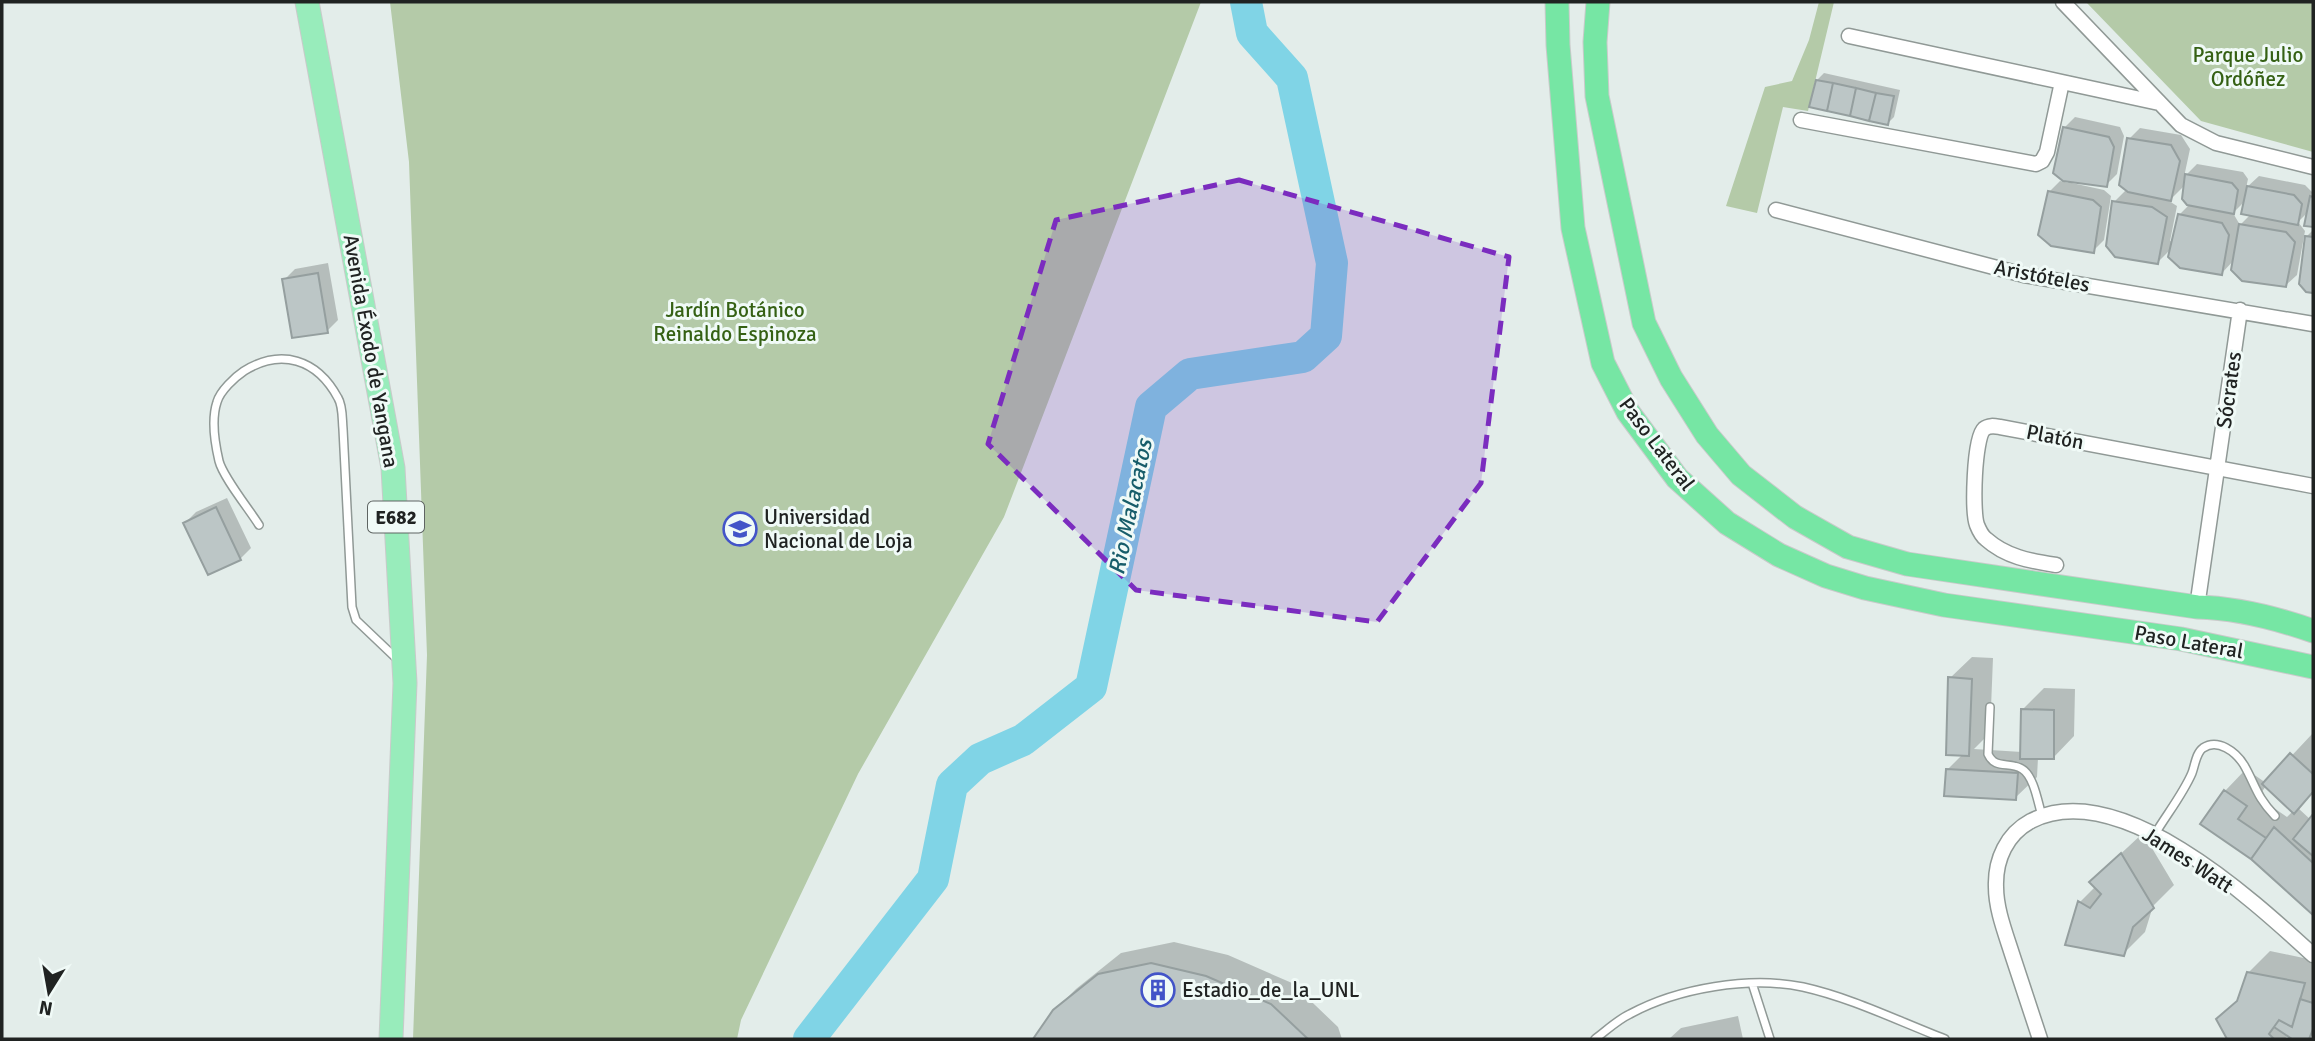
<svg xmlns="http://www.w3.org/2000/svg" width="2315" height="1041" font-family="Signika,sans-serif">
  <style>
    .green { fill: #b4caa8 }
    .shadow { fill: #0003; fill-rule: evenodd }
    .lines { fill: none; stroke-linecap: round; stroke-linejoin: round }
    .river { stroke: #80d4e6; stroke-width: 32 }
    .building { fill: #bcc6c6; stroke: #959f9f; stroke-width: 2 }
    .service-casing { stroke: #909996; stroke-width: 10 }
    .minor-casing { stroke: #909996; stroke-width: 17 }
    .primary-casing { stroke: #c9caca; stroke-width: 25 }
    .trunk-casing { stroke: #c9caca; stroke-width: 25 }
    .service { stroke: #fff; stroke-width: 7 }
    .minor { stroke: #fff; stroke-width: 14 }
    .primary { stroke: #98ecbb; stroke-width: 23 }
    .trunk { stroke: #76e6a4; stroke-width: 23 }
    .marked { fill: #7b2cbf; fill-opacity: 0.2; stroke: #7b2cbf; stroke-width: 5; stroke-dasharray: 14 9; stroke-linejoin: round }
    .labels { text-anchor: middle; stroke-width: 6; stroke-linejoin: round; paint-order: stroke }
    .shield { fill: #f0faf7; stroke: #5e6462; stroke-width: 2 }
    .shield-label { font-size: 19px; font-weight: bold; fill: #202322 }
    .park-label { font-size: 21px; fill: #356114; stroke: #f0faf7 }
    .street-label { font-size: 21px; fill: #202322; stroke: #f0faf7 }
    .poi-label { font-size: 21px; fill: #202322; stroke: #f0faf7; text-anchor: start }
    .water-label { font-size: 23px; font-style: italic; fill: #175d6a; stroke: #f0faf7 }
  </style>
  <rect width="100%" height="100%" fill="#e3edea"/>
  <path class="green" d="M390,2h811l-197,515 -146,257 -117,246 -4,19h-324l14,-384 -18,-493z
    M1819,2h15l-26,109 -25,-4 -26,106 -31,-7 39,-119 27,-6 17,-41z
    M2086,2h227v150l-112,-31z"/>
  <path class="shadow" d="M1824,73l76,17 -6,27 -7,7 -70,-44z
    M2075,117l45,10 4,9 -7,38 -11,11 -33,-5 -1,3 32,7 7,6 -7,44 -11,11 -44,-59 11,-11 9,2 -14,-11 9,-44z
    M2140,128l41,7 9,14 -6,28 13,-13 46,8 5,7 -2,9 13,-12 46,9 7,7 -1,6 2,-3v31l-7,-2 3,-13 -11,11 7,9 -8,44 -11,10 -52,-25 -12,13 -50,-25 -14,14 -44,-60 13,-13 2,-50zM2185,185l4,20 -9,9 -7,28 -3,-1 7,-35 -8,-5zM2246,200l5,14 -11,11 -7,-12z
    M2313,230v61l-6,-1v-54z
    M328,263l10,57 -11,11 -43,-51 11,-11z
    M227,498l24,50 -11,11 -55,-36 11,-11z
    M1972,657l21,1 -3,75 -16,16 48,3v-42l22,-22 31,1 -1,47 -21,22h-15l-1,19 -22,21 -68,-28 16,-16 -13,-76z
    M2313,733v59l-15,16 13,12 2,-3v96l-61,-55 -49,-35 22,-32 21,-22 20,14zM2266,786l27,25 -6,6 -29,-20z
    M2143,833l31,52 -21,21 -8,26 -22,22 -43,-52 16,-16 17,-25z
    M1174,942l54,13 64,28 46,44 4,12h-307l19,-28 22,-22 45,-36z
    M2270,951l43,9v75l-4,4h-12l-9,-3 -4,3h-55l-11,-20 22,-21 8,-25z
    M1738,1016l5,23h-74l12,-11z"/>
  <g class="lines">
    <path class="river" d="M809,1039l124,-160 19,-94 28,-26 43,-19 68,-53 60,-280 39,-33 113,-17 23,-21 6,-73 -40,-185 -40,-45 -6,-31"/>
  </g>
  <path class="building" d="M1816,80l17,3 -6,28 -18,-4z
    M1833,83l23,5 -6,28 -23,-5z
    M1856,88l20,5 -7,28 -19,-5z
    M1876,93l18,3 -6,29 -19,-4z
    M2063,127l46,10 5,10 -7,40 -44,-6 -10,-8z
    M2127,138l44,7 9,16 -9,40 -43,-9 -9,-7z
    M2185,174l47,9 6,7 -4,24 -47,-9 -5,-6z
    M2247,186l47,9 8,9 -4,21 -57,-11z
    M2048,191l45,9 8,7 -7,46 -43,-7 -13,-11z
    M2310,196l3,1v30l-9,-1z
    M2112,201l40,6 15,10 -9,47 -43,-7 -9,-11z
    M2178,214l44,9 7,12 -7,40 -42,-7 -12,-11z
    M2239,224l47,8 9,10 -9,45 -44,-6 -11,-11z
    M2305,236l8,1v56l-7,-1 -7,-8z
    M318,273l10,60 -36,5 -10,-59z
    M216,507l25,53 -33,15 -25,-52z
    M1948,677l24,2 -3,77 -23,-1z
    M2021,709l33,1v49h-34z
    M2290,753l23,21v18l-19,22 -32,-30z
    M1946,769l72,4 -2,27 -72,-4z
    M2224,790l23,16 -9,13 28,19 -15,21 -51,-35z
    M2313,814v42l-20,-17z
    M2274,827l39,36v52l-62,-56z
    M2121,853l33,55 -21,19 -9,29 -59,-11 13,-44 12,7 11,-14 -12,-12z
    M1151,963l55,13 65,28 37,35h-275l20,-29 45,-36z
    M2247,972l58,11 -13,44 -13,-7 -10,14 5,5h-47l-11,-20 21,-18z
    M2300,999l13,4v26l-4,10h-17l-18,-12 5,-7 13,7z"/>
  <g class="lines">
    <defs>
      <path id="service" d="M259,525c-10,-16 -36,-48 -40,-64 -4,-17 -8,-41 -2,-59 3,-11 18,-25 27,-31 37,-23 73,-12 94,27 5,8 4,21 5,31l9,178 4,13 42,40
        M1990,707l-2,47c7,16 21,7 34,15 12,7 16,34 20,47
        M2155,834c12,-20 28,-40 37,-61 3,-8 4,-20 11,-25 15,-10 33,4 41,17 12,21 12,31 31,51
        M1752,983l18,56
        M1595,1039c11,-8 22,-19 35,-25 48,-26 120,-38 173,-27 49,11 95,34 142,52"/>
      <path id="minor" d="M2063,2l118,123 35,18 97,24
        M1849,36l213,46
        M1801,120l235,44 6,-3 5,-9 15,-70 97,21
        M1776,210l248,65 289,49
        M2056,565c-26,-4 -50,-8 -70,-26 -4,-3 -7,-9 -9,-14 -5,-13 -3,-87 7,-96 5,-4 10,-3 16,-2l313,59
        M2197,607l43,-297
        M2040,1039c-9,-28 -19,-57 -28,-85 -7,-22 -16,-45 -16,-67 -1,-28 11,-53 35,-66 88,-45 222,79 282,134"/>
      <path id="primary" d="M307,2l86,466 12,215 -14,356"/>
      <path id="trunk" d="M1557,2l1,43 15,183 30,135 25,49 49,66 50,45 52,32 47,21 39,12 79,17 237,34 132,28
        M1598,2l-3,40 2,54 47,227 27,55 36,57 34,40 54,42 53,30 59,17 290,43c39,1 79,11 116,24"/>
    </defs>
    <use href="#service" class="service-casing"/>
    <use href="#minor" class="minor-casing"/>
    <use href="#primary" class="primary-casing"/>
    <use href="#trunk" class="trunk-casing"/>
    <use href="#service" class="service"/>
    <use href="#minor" class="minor"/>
    <use href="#primary" class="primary"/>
    <use href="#trunk" class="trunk"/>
  </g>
  <path class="marked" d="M1239,180l270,77 -28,226 -104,139 -241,-32 -148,-146 68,-224z"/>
  <defs>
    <symbol id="university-ring" viewBox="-11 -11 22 22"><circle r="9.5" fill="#f0faf7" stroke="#4354c8" stroke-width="1.5"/><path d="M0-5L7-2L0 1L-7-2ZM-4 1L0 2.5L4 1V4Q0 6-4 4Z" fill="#4354c8"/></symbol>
    <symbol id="building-ring" viewBox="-11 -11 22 22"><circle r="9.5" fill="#f0faf7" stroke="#4354c8" stroke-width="1.5"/><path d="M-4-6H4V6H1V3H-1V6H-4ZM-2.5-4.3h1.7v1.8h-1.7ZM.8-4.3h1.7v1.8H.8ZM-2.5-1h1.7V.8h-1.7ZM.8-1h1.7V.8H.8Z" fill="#4354c8"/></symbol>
  </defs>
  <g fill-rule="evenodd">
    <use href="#university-ring" x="721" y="510" width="38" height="38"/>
    <use href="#building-ring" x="1139" y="971" width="38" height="38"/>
  </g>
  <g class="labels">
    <rect class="shield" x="368" y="501.5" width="56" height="31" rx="5"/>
    <g class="shield-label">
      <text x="396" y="524">E682</text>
    </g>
    <g class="park-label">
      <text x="2248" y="62">Parque Julio<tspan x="2248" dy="24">Ordóñez</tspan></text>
      <text x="735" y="317">Jardín Botánico<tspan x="735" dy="24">Reinaldo Espinoza</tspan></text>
    </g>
    <g class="street-label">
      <text transform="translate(2042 276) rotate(11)" y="7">Aristóteles</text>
      <text transform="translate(371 351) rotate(80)" y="7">Avenida Éxodo de Yangana</text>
      <text transform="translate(2229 390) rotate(-82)" y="7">Sócrates</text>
      <text transform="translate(2055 437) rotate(11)" y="7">Platón</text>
      <text transform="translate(1657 444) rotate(53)" y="7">Paso Lateral</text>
      <text transform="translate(2189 642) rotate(10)" y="7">Paso Lateral</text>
      <text transform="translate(2188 860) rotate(33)" y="7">James Watt</text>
    </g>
    <g class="poi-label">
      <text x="764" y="524">Universidad<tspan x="764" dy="24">Nacional de Loja</tspan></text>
      <text x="1182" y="997">Estadio_de_la_UNL</text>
    </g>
    <g class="water-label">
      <text transform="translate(1130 507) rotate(-78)" y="8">Rio Malacatos</text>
    </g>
  </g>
  <rect width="2315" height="1041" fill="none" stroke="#202322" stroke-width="7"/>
  <g transform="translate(49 992) rotate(191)" stroke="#f0faf7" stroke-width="5" paint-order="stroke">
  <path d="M0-5L12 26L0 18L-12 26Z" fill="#202322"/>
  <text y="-10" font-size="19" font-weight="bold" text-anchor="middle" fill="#202322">N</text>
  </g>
</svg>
